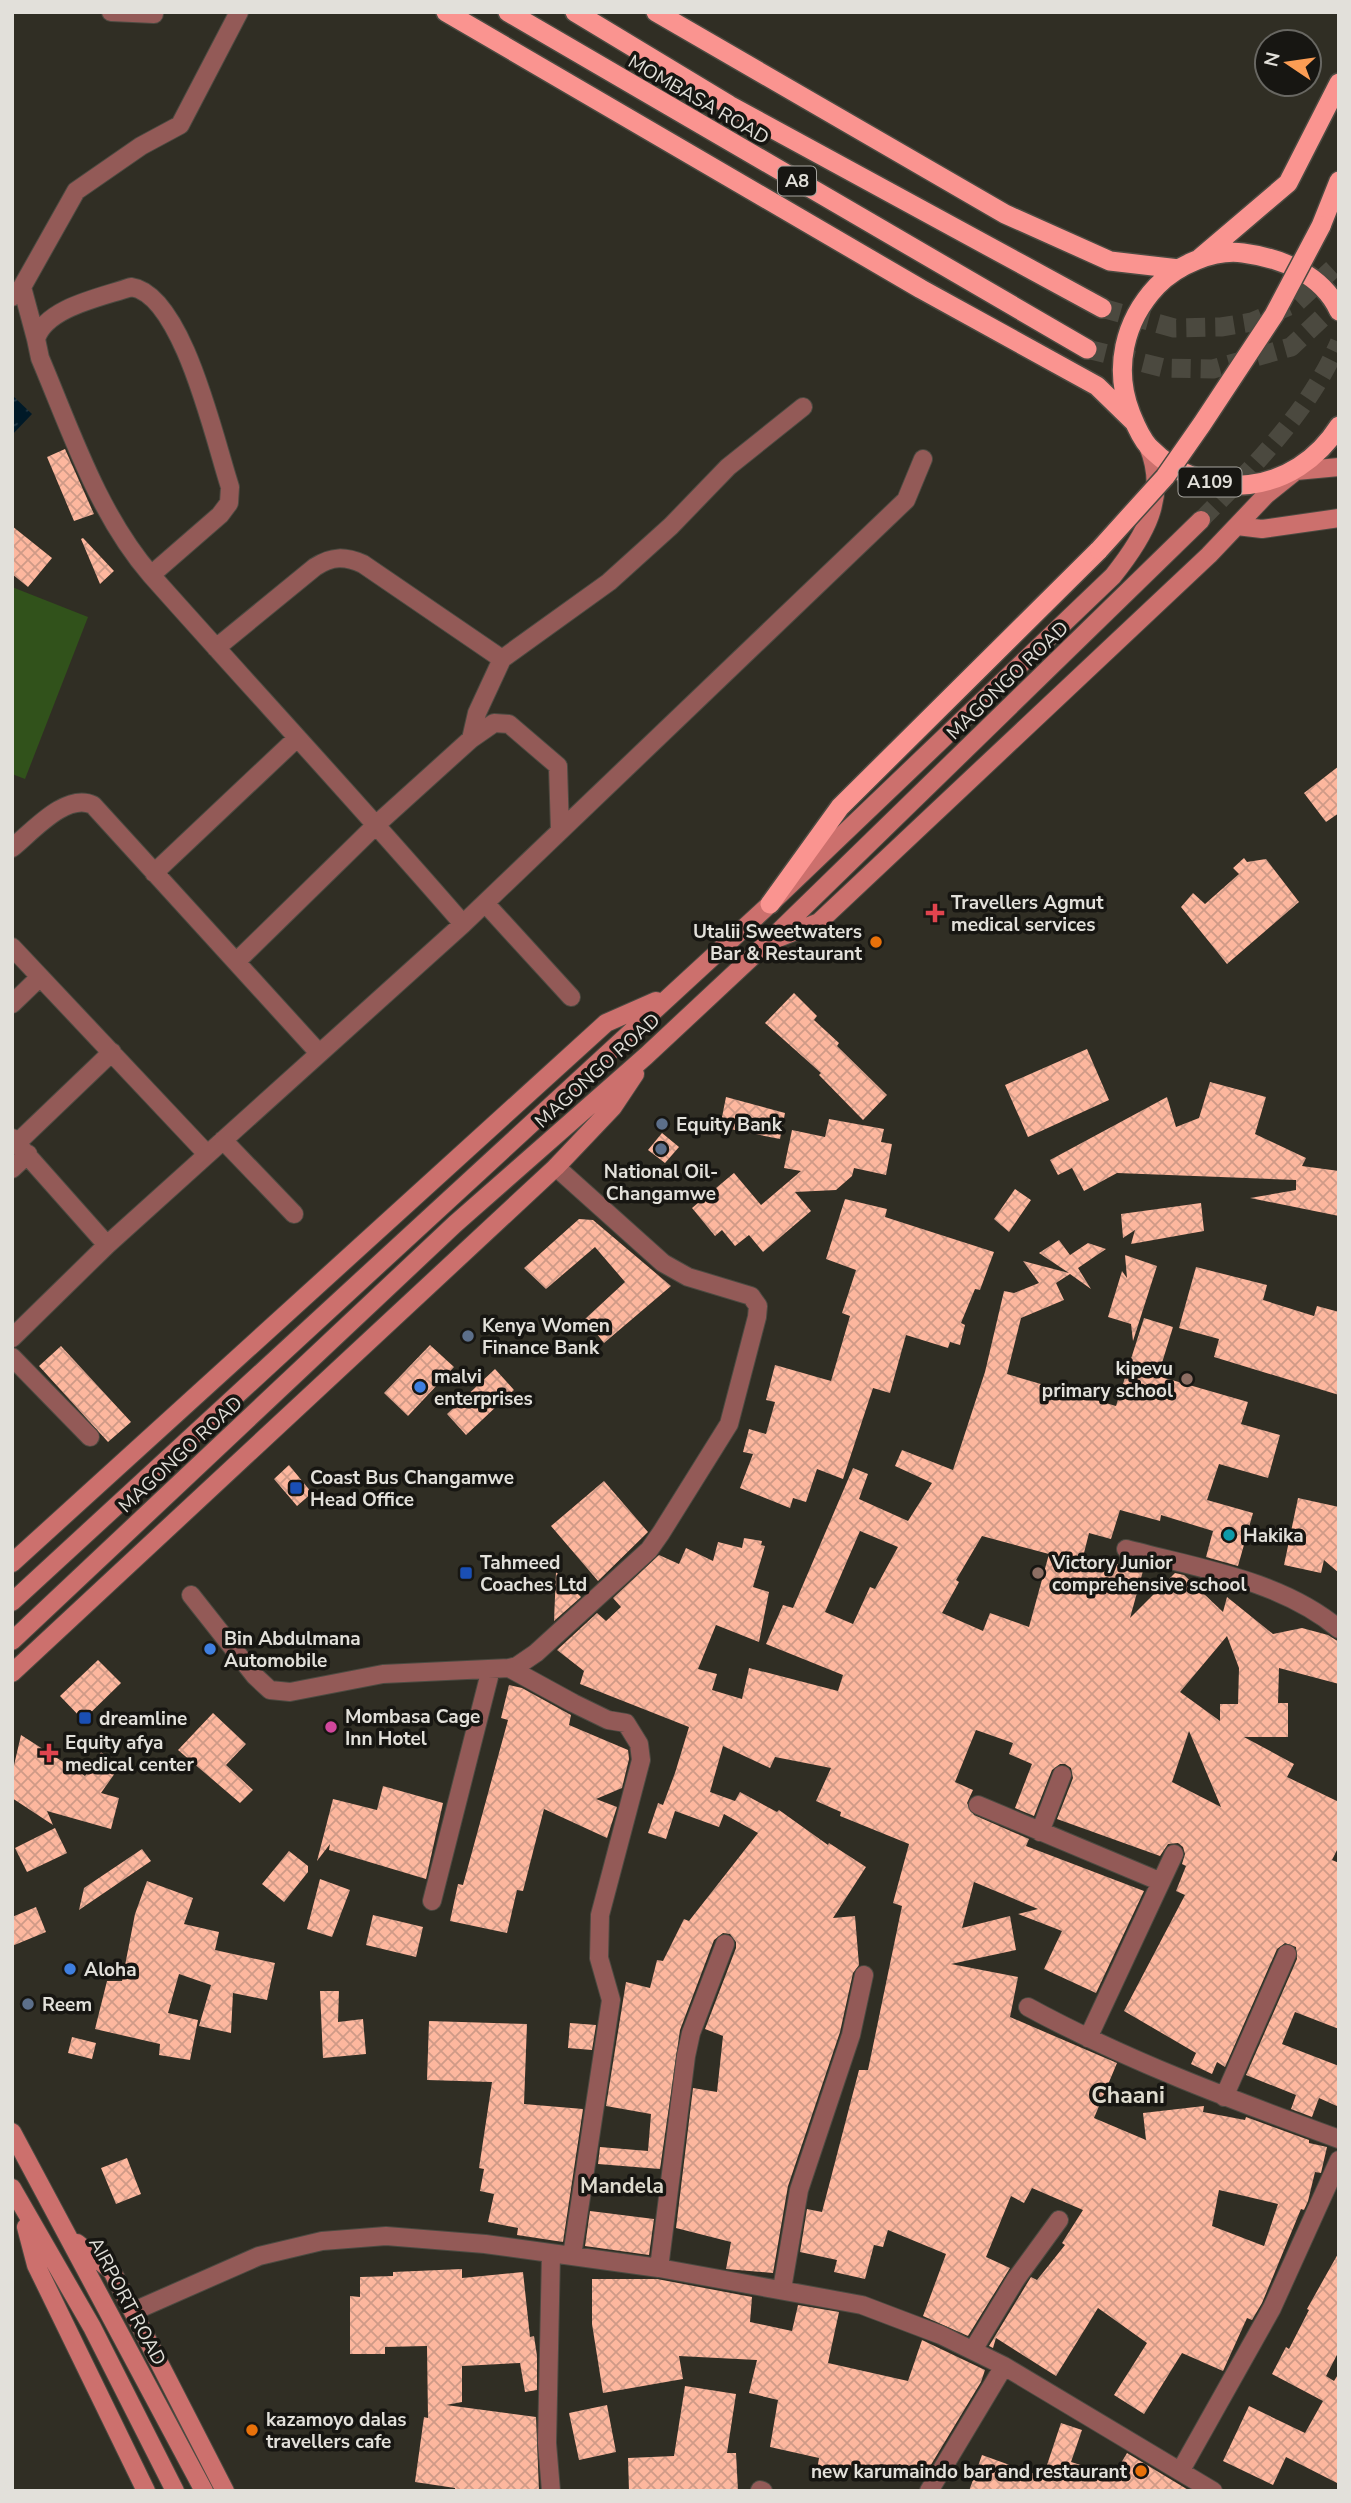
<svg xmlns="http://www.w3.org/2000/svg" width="1351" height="2503" font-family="'Nunito Sans',sans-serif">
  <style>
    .green { fill: #31521b }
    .water { fill: url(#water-ripples) }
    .building { fill: url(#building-cross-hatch); fill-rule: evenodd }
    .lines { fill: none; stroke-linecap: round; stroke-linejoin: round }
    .secondary-tunnel { stroke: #4b493f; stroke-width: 18; stroke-dasharray: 18 9; stroke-linecap: butt }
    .trunk-tunnel { stroke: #4b493f; stroke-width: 19; stroke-dasharray: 19 10; stroke-linecap: butt }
    .minor-casing { stroke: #4c4a41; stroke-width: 20 }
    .secondary-casing { stroke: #4c4a41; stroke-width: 20 }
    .trunk-casing { stroke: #4c4a41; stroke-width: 22 }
    .minor { stroke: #935a57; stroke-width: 18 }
    .secondary { stroke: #cc706d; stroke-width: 18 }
    .trunk { stroke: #fa9490; stroke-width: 19 }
    .trunk-bridge-casing { stroke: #4c4a41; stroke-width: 22; stroke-linecap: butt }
    .trunk-bridge { stroke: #fa9490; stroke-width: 19 }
    .health-dot { fill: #e0444e; stroke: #171612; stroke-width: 2.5 }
    .food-dot { fill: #e8710a; stroke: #171612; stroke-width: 2.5 }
    .service-dot { fill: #5c6f8a; stroke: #171612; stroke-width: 2.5 }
    .education-dot { fill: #8d6e63; stroke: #171612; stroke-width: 2.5 }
    .shop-dot { fill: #3f7fe0; stroke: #171612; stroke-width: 2.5 }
    .transit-dot { fill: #1a4fb4; stroke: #171612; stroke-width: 2.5 }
    .culture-dot { fill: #0f9aa8; stroke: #171612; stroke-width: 2.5 }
    .hotel-dot { fill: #d1479c; stroke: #171612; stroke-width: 2.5 }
    .labels { text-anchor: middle; stroke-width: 7; stroke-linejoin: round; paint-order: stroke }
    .shield { fill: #171612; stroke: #a5a39e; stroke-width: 2 }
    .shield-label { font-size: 18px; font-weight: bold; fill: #e2e0da }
    .street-label { font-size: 19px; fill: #e2e0da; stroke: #171612 }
    .poi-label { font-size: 19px; font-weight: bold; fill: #e2e0da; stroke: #171612; text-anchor: start }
    .neighbourhood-label { font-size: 21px; font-weight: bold; fill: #dedbce; stroke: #171612 }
    .quarter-label { font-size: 23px; font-weight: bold; fill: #dedbce; stroke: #171612 }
  </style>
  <defs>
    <pattern id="water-ripples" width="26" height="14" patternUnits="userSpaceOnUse" patternTransform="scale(1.75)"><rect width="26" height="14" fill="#001927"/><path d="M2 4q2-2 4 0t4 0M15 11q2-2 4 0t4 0" fill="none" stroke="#253a46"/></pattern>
    <pattern id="building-cross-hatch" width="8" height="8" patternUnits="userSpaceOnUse" patternTransform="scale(1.75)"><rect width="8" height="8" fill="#fdb79e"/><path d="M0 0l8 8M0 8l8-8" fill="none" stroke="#cf9a87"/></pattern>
  </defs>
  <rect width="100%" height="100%" fill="#302e24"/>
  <path class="green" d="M12,587l76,30 -63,162 -13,-5z"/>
  <path class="water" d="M12,395l20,19 -20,21z"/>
  <path class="building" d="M65,449l29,65 -20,7 -27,-64z
    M12,526l40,32 -24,29 -16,-13z
    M83,538l31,33 -14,13 -19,-45z
    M1339,766v47l-13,9 -22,-29z
    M1244,858l3,4 19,-3 33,43 -72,62 -46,-57 12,-14 12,11 34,-30 -6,-6z
    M794,993l23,23 -3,4 25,23 -2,3 50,49 -24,25 -44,-45 2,-2 -56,-50z
    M1087,1049l22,51 -81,37 -23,-52z
    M1210,1082l56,15 -11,37 51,24 -4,8 37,5v45l-89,-18 46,-8v-10l-179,-7 -33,18 -12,-23 -14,7 -8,-15 117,-63 9,30 23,-9z
    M726,1097l59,16 -5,26 -60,-12z
    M829,1119l55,10 -3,13 11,2 -6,31 -32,-7 -2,8 -16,14 -41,2 16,19 -48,41 -14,-17 -14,11 -13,-16 -7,6 -23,-28 42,-35 27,32 40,-34 -17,-3 8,-38 33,7z
    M662,1133l17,14 -14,16 -17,-13z
    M1015,1189l16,11 -22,32 -15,-13z
    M845,1199l42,10 -2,8 109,35 -14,38 -5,-1 -14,34 4,2 -5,20 -10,-3 -2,6 -42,-13 -16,58 -17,-5 -30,91 -26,-10 -11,33 -13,-4 -3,10 -50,-20 13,-34 -10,-2 6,-23 17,5 9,-32 -9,-2 9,-35 56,16 19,-65 -8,-3 14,-43 -30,-11z
    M1201,1203l3,28 -73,13 4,-14 -12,8 -2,-24z
    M579,1219l14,1 78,66 -67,57 -19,-24 40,-37 -30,-35 -49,42 -22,-21z
    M1059,1240l11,15 18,-12 18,6 -28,19 13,21 -21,-15 -14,9 8,17 -43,18 -14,56 109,32 28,-88 29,9 -15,49 90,26 -7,22 39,11 -12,43 -49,-14 -12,36 46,13 -15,53 -32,-9 7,-26 -52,-16 -1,6 -40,-11 -9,29 -22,-6 -8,32 29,8 3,-10 30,8 -13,47 45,-45 9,2 39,37 4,-15 46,37 29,-6 26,7 11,7v42l-60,-16 -1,35h10v34h-44l50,27 -7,13 52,25v44l-7,14 7,3v166l-44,-17 -13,32 57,22v41l-20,-9 -7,19 -21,-8 5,-14 -50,-20 51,-116 -1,-12 -11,-4 -8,6 -52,118 -8,-5 -5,12 -21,-10 5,-11 -72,-42 61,-116 -9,-4 10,-25 -4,-2 3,-10 -2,-7 -5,-4 -10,1 -8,12 -103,-37 16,-41 -2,-10 -6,-4h-5l-8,6 -18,46 -19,-8 17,-44 -23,-10 4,-11 -37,-13 -21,52 18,8 -6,13 7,12 55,24 -3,7 118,45 -48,102 -52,-24 18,-38 -44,-17 20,-5 -64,-27 -12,46 48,-12 6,34 -65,14 67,13 -8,40 107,46 -23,55 52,22 -3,-27 61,-7 -1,6 42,8 1,-3 63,23v3l18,4 -6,26 -6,-1 -7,29 -4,9 -3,-1 -39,94 -10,17 -5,-2 -24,53 -41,-18 -38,61 -30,-19 33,-52 -49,-35 -42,68 -60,-38 -3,10 -4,-2 42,-69 6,3 28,-35 -3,-2 21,-33 -51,-22 -8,15 -13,-7 -25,61 24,11 -42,68 -45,-20 23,-62 -58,-24 -5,17 -9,-2 -9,34 -31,-7 3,-12 -37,-8 7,-43 15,3 37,-142h9l34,-164 -9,-3 16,-59 -69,-28 1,-4 -25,-11 15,-33 -56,-11 -5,11 -47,-22 -13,46 25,9 5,-9 37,20 2,-2 49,35 1,-2 37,24 -33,51 22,-2 4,49 -6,8 -13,59 -52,154 -15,87 -47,-4 5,-27 -55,-14 17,-140 24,4 6,-56 -18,-7 31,-81v-6l-6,-8 -7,-1 -9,7 -34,90 -20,139 -62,-5 2,-17 48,4 3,-37 -45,-8 20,-124 24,6 7,-28 6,1 21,-42 5,2 69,-88 -34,-19 -5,13 -44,-16 -9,28 -18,-6 10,-30 5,2 12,-32 14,-46 -109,-43 4,-13 -27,-21 40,-37 9,8 15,-14 -8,-9 46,-43 20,9 7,-16 27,13 5,-19 24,6 2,-10 18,3 -1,4 4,1 -12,41 16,5 -10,50 -43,-17 -18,44 19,5 -5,16 30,9 7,-31 89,23 5,-16 -77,-31 17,-39 10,3 60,-140 15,6 -9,25 49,22 24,-38 -37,-17 7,-16 51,20 32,-98 19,-81 10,2 25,-10 -16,-22 46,12 -30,-20zM860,1531l38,16 -23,42 -5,-2 -17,37 -28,-12zM982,1536l67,18 -20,73 -39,-14 -7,18 -41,-18 17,-31 -3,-2zM1227,1636l12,32 -1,36h-18v17l-40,-29zM1189,1731l32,76 -49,-25zM1219,2190l59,14 -14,42 -52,-20z
    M1125,1255l32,11 -24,75 -2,-17 -23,-7 14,-46 5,7z
    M1196,1267l71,18 -4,15 51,16 3,-10 22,6v83l-125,-38 5,-18 -40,-11z
    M430,1345l24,22 -46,49 -24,-23z
    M61,1346l70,76 -23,20 -69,-76z
    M495,1369l19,21 -48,45 -19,-21z
    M289,1465l23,28 -15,13 -23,-27z
    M604,1481l44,51 -50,49 -47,-55z
    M1298,1498l41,9v66l-15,-13 -3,13 -37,-8z
    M556,1572l25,25 -27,24z
    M98,1660l23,23 -38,37 -23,-24z
    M509,1685l13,3 49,27 -2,10 59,25 1,9 -7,29 -26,11 21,8 -10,31 -63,-29 -21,82 -6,-1 -10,43 -57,-12 8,-37 5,1 45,-165 -7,-2z
    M213,1713l33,31 -20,21 27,25 -13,13 -62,-53z
    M21,1735l64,41 16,-24 19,14 -19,27 18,5 -8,31 -64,-18 6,14 -41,-27v-24z
    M383,1786l60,17 -17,76 -97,-29 1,-6 -13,17 16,-62 44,11z
    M55,1828l12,25 -40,19 -12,-24z
    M142,1849l9,12 -72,49 5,-22z
    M289,1851l19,15v6l-24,30 -22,-18z
    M320,1879l30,11 -18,47 -25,-8z
    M147,1881l46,17 -9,26 35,8 -4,18 60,13 -8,37 -34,-7 -2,40 -32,-7 12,-41 -32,-11 -11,39 30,7 -8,40 -31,-5 1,-11 -65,-15 12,-48h15l13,-67z
    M36,1907l10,25 -34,14v-29z
    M373,1915l50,12 -7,30 -50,-12z
    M320,1991h19l-1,31 25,-3 3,35 -43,4z
    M429,2021l98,3 -3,80 59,5 -20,133 -46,-7 1,-7 -30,-6 6,-28 -14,-3 4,-22 -5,-1 13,-86 -65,-2z
    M570,2023l26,2 -4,25 -24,-2z
    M72,2037l24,6 -4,16 -24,-6z
    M127,2158l14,36 -25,10 -15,-36z
    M590,2211l64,8 -5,36 -64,-9z
    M1339,2252v99l-13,25 8,5 5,-8v111l-53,-27 -13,28 -50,-24 26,-55 56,27 18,-32 -51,-27 14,-27 3,2 20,-39 -2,-1z
    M462,2269v9l61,-6 7,65 4,-1 3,20v34l-12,2 -5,-29 -58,3v36l-16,3 90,12 3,74h-84v-3l-40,-6 9,-65 4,1 -1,-72 -42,1v7h-35v-58l10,1v-20l33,-1v-4z
    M592,2279h65l95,18 -2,25 42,9 6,-26 41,7 -11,51 80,18 14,-41 63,30 -4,12 -55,91 -27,-9 -3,15 -51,-12 -1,6 -27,-3 2,-12 -49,-11 8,-47 -29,-7 8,-33 -78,-4 4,23 -80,14 -11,-69z
    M685,2386l51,8 -9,59h9l2,38h-109l-1,-33 46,-2z
    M607,2405l9,47 -37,8 -10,-47z
    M1061,2423l21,7 -11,32 43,13 13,-22 63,38h-221l13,-36 61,22z"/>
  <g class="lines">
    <path class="secondary-tunnel" d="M1201,520c52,-53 108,-108 138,-178"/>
    <path class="trunk-tunnel" d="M1102,308l72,20 47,-1 31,-5 44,-19 43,-40
      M1087,349l77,19 49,1 78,-22 48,-45"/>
    <defs>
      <path id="minor" d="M111,12l43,2
        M22,287l54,-96 65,-45 39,-21 59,-113
        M12,297l10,-10 14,52
        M151,575l69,-60 9,-12 1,-16c-15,-45 -47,-193 -99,-200 -28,10 -85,20 -95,52l4,19c31,73 58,156 111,217 104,117 210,231 312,349
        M216,648l99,-81c17,-11 30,-11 48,-3l139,95
        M471,739l6,-26 25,-54 107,-77 62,-56 57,-59 75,-60
        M12,848c20,-16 54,-56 81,-43l226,248
        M154,873l142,-134
        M485,903l86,94
        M12,947l195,207
        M236,962l141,-138 94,-85 23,-16 15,1 49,42 2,65
        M12,1004l28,-27
        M12,1138l95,107
        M223,1140l71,74
        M17,1143l95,-91
        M12,1169l16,-15
        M12,1338l95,-93 356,-321 443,-424 17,-41
        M12,1357l78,80
        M1126,1549c71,19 155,31 213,80
        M191,1595l64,81 15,14 20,2 93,-18 126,-6 64,35 35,17 18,3 13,21 2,16 -41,155 -1,43 12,42 -39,256
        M509,1668l8,-2 19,-13 113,-103 12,-17 68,-109 28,-107 1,-11 -7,-10 -63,-19 -25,-14 -107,-96
        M978,1805l181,76
        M1040,1832l22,-57
        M432,1901l59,-232
        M1028,2007c99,54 205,93 311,132
        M1088,2038l86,-184
        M1224,2097l63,-143
        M551,2254l-4,189 4,48
        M659,2268l27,-212 5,-23 34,-89
        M782,2289l17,-99 52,-155 13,-60
        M134,2311l125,-55 63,-15 64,-5 99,8 174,24 203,37 79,30 63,31 209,125
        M973,2350l43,-71 43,-59
        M1181,2470l91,-162 67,-148
        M760,2490l3,1
        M929,2491l75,-125"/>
      <path id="secondary" d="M1237,526l25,3 77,-11
        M776,939l43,-17 390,-367 57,-60 30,-24 43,-4
        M12,1563l594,-540 50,-22
        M12,1602l758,-698 343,-328c31,-39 56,-79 35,-130
        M12,1641l443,-417 191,-168 122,-114 433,-422
        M12,1673l544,-506 57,-60 22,-33
        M12,2132l192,359
        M12,2188l80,139 83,164
        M26,2227l10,38 110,226
        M77,2243l35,28 113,220"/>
      <path id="trunk" d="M446,12l475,277 176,97 38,37
        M508,12l579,337
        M575,12l154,93 373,203
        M656,12l349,202 105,47 69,8
        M1321,226l18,-45
        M1200,258l88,-75 51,-100
        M1339,311c-17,-37 -58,-53 -96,-58 -29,-4 -66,12 -86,33 -33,35 -44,83 -26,128 4,10 10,24 18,33 58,59 146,48 190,-21
        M770,904l70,-97 259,-257"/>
    </defs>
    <use href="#minor" class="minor-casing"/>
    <use href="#secondary" class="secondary-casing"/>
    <use href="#trunk" class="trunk-casing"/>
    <use href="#minor" class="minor"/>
    <use href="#secondary" class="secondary"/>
    <use href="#trunk" class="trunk"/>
    <defs>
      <path id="trunk-bridge" d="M1099,550l66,-73 37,-53 72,-109 47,-89"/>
    </defs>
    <use href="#trunk-bridge" class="trunk-bridge-casing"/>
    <use href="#trunk-bridge" class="trunk-bridge"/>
  </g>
  <g class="health-dot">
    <path d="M931.5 902.5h7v7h7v7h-7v7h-7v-7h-7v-7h7z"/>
    <path d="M45.5 1742.5h7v7h7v7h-7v7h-7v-7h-7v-7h7z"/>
  </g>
  <g class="food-dot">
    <circle cx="876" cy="942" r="7"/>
    <circle cx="252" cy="2430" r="7"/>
    <circle cx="1141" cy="2471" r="7"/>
  </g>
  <g class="service-dot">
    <circle cx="662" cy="1124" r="7"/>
    <circle cx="661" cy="1149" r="7"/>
    <circle cx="468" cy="1336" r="7"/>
    <circle cx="28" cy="2004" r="7"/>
  </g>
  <g class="education-dot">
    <circle cx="1187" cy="1379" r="7"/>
    <circle cx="1038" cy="1573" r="7"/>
  </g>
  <g class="shop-dot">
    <circle cx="420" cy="1387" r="7"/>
    <circle cx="210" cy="1649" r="7"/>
    <circle cx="70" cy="1969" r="7"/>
  </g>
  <g class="transit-dot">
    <rect x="289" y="1481" width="14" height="14" rx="3.5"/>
    <rect x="459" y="1566" width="14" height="14" rx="3.5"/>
    <rect x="78" y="1711" width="14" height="14" rx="3.5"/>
  </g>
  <circle class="culture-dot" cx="1229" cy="1535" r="7"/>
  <circle class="hotel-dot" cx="331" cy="1727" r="7"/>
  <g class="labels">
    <g class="shield">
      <rect x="778" y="166.5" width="38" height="29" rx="5"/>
      <rect x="1178.5" y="467.5" width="63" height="29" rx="5"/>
    </g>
    <g class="shield-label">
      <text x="797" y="187">A8</text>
      <text x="1210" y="488">A109</text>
    </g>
    <g class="street-label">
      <text transform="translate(699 99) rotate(30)" y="7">MOMBASA ROAD</text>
      <text transform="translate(1007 680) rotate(-44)" y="7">MAGONGO ROAD</text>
      <text transform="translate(597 1070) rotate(-42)" y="7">MAGONGO ROAD</text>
      <text transform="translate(180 1454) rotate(-43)" y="7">MAGONGO ROAD</text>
      <text transform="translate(128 2301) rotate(62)" y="7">AIRPORT ROAD</text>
    </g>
    <g class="poi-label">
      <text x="951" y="909">Travellers Agmut<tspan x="951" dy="22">medical services</tspan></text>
      <text x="862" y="938" text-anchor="end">Utalii Sweetwaters<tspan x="862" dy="22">Bar &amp; Restaurant</tspan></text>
      <text x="676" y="1131">Equity Bank</text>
      <text x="661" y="1178" text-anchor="middle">National Oil-<tspan x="661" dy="22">Changamwe</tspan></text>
      <text x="482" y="1332">Kenya Women<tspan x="482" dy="22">Finance Bank</tspan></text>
      <text x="1173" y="1375" text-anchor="end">kipevu<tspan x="1173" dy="22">primary school</tspan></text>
      <text x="434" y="1383">malvi<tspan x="434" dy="22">enterprises</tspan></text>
      <text x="310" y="1484">Coast Bus Changamwe<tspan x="310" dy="22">Head Office</tspan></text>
      <text x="1243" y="1542">Hakika</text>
      <text x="480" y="1569">Tahmeed<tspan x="480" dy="22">Coaches Ltd</tspan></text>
      <text x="1052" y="1569">Victory Junior<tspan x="1052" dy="22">comprehensive school</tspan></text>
      <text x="224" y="1645">Bin Abdulmana<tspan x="224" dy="22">Automobile</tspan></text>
      <text x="345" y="1723">Mombasa Cage<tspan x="345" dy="22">Inn Hotel</tspan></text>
      <text x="99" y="1725">dreamline</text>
      <text x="65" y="1749">Equity afya<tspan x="65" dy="22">medical center</tspan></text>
      <text x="84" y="1976">Aloha</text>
      <text x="42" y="2011">Reem</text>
      <text x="266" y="2426">kazamoyo dalas<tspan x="266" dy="22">travellers cafe</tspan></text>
      <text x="1127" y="2478" text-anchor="end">new karumaindo bar and restaurant</text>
    </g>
    <g class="neighbourhood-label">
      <text x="622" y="2193">Mandela</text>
    </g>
    <g class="quarter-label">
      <text x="1128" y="2103">Chaani</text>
    </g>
  </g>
  <rect width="1351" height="2503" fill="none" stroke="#e2e0da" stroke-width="28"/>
  <g transform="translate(1288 63) rotate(283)"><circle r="33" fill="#171612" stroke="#686762" stroke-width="2"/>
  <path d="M0-5L12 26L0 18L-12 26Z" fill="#fc9d54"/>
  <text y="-10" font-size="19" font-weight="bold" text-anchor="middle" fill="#e2e0da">N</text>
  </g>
</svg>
